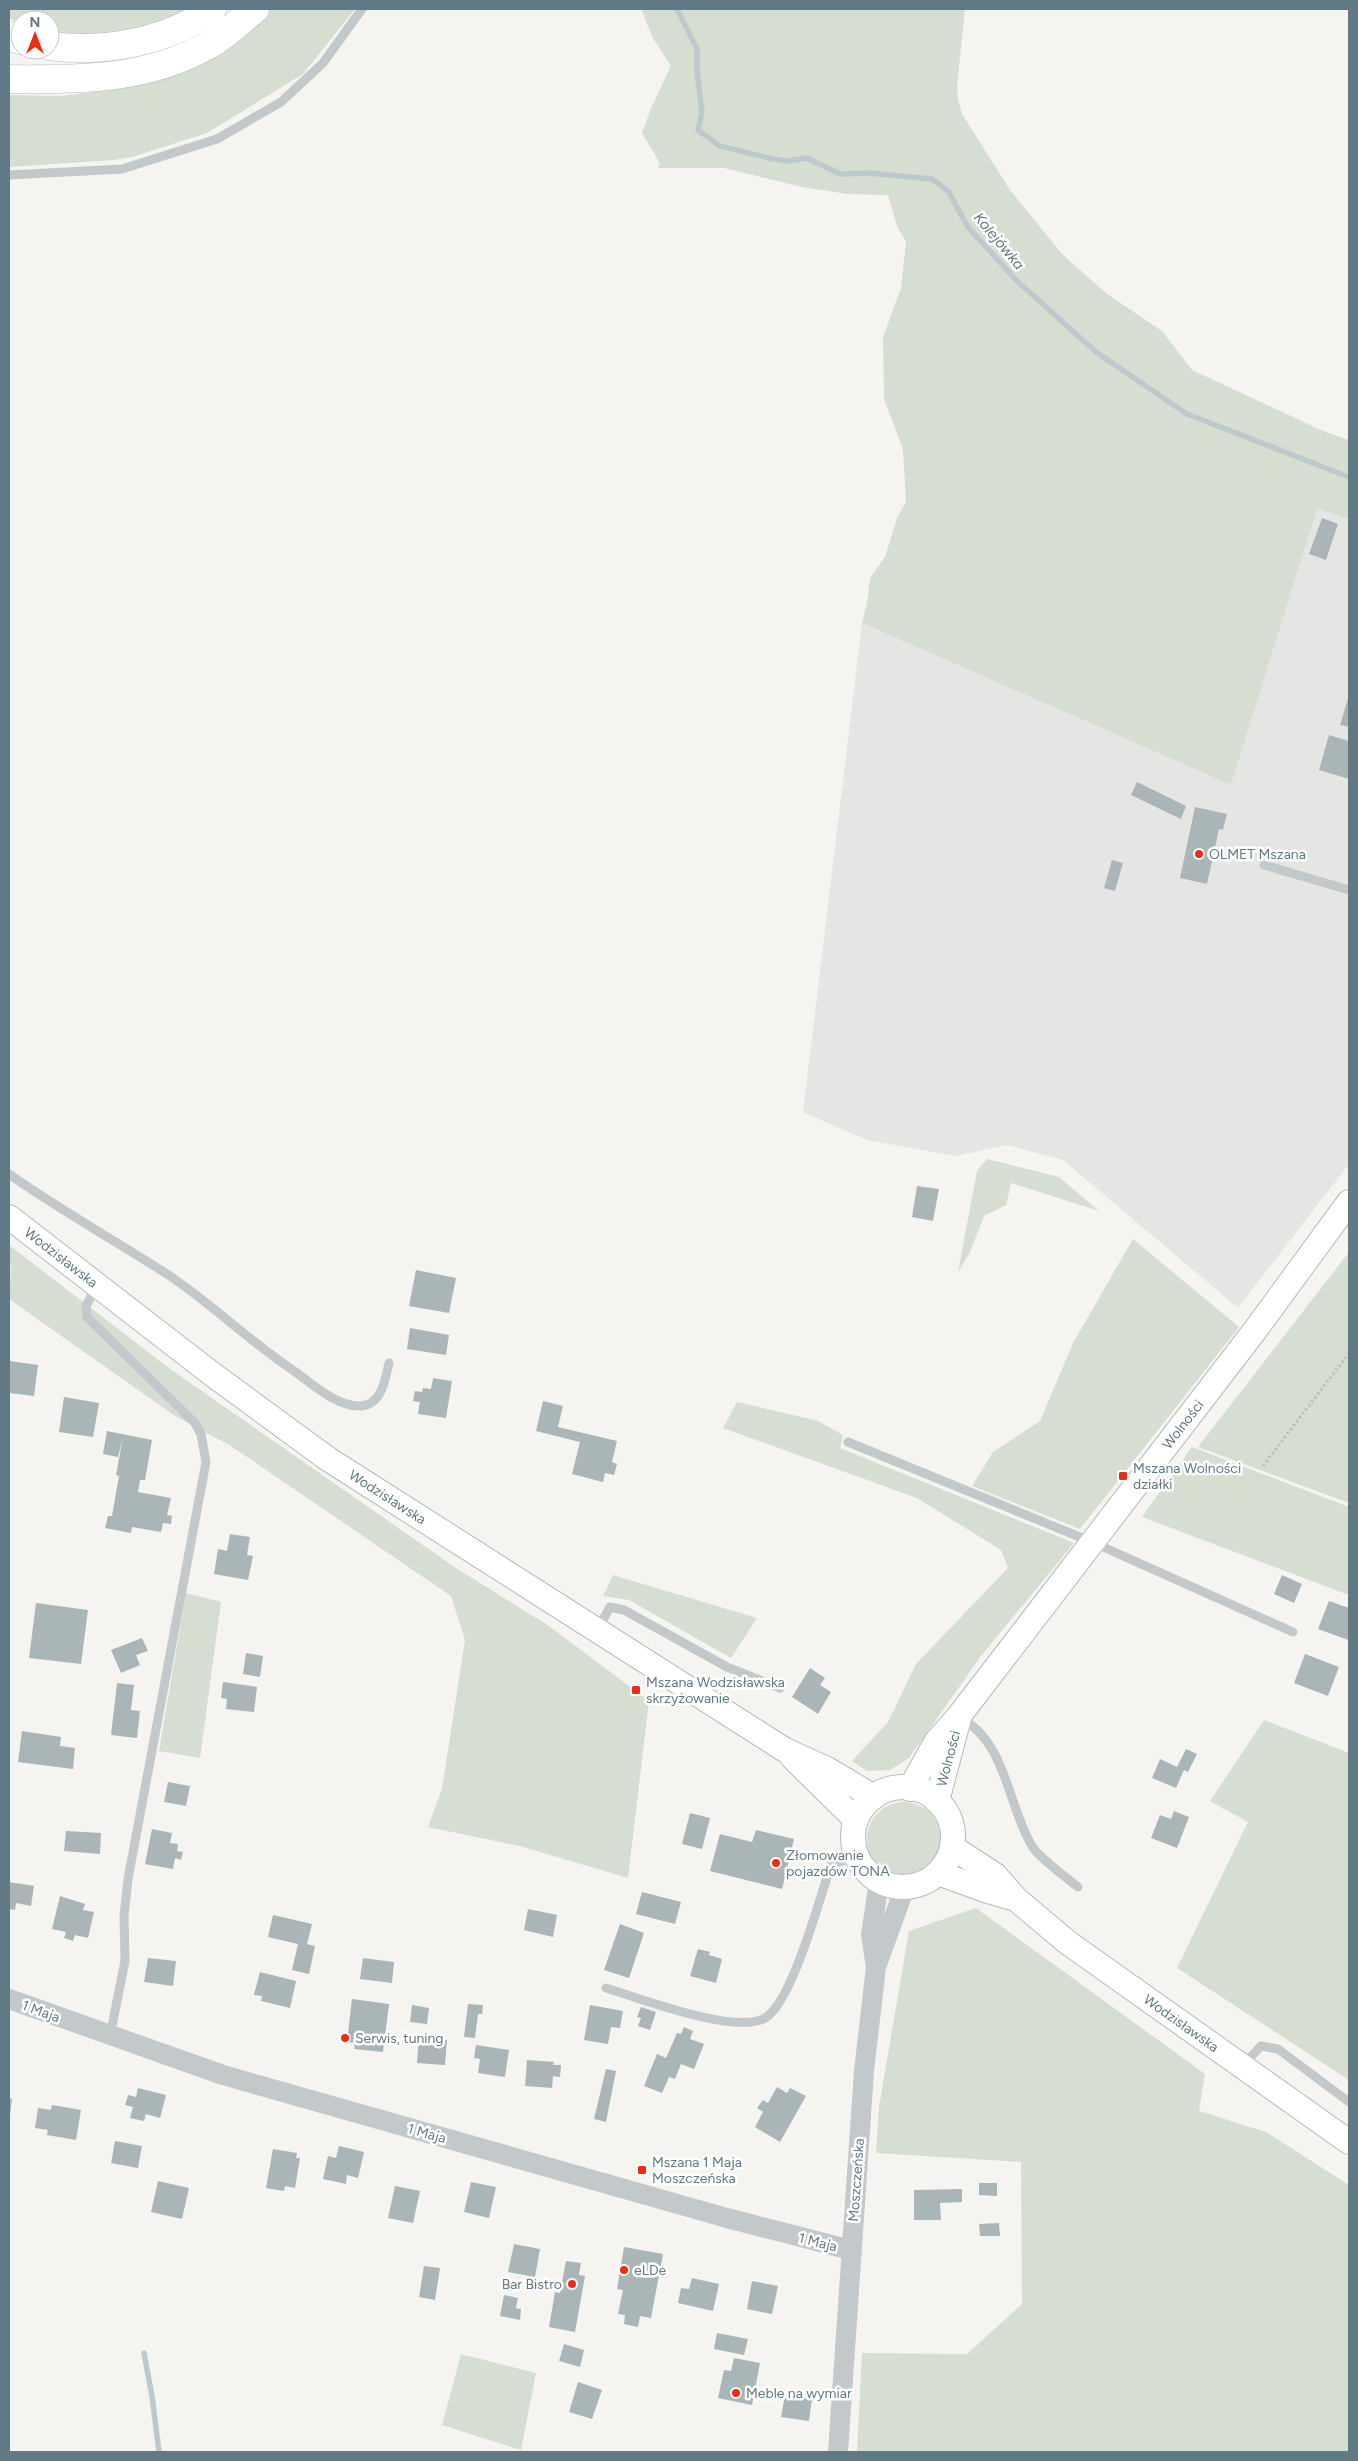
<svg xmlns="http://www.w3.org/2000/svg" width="1358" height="2461" font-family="Figtree,sans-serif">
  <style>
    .built { fill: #e5e6e4 }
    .green { fill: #d6ddd1 }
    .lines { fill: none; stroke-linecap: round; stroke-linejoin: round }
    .stream { stroke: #bccace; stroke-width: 5.5 }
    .building { fill: #aab5b8 }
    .secondary-casing { stroke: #b3babd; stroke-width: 26 }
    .motorway-casing { stroke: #b5babc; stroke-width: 29 }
    .path { stroke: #bdbfc1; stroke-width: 3; stroke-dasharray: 2.5 2.5; stroke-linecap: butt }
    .service { stroke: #c3c8ca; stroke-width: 9 }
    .tertiary { stroke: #c3c8ca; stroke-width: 20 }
    .secondary { stroke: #fff; stroke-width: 24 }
    .motorway { stroke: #fff; stroke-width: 28 }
    .poi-dot { fill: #f12c14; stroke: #fff; stroke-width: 2 }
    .labels { text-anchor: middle; stroke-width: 5; stroke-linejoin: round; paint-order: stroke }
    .poi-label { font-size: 14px; fill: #617984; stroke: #fff; text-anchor: start }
    .street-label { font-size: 14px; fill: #617984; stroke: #fff }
    .water-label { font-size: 15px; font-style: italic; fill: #5c7c82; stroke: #fff }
  </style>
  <rect width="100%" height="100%" fill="#f5f4f0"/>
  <path class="built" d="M1317,509l32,10v645l-111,144 -175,-148 -56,-15 -51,11 -89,-16 -64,-28 59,-489 369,162z"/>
  <path class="green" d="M9,9h178l-23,13 -61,14 -53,-4v-12h-30v4l-11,-6z
    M270,9h85l-52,65 -96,59 -75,24 -18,3 -105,7v-72l53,1 62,-8 90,-32 48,-38z
    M641,9h324l-8,77 1,13 4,15 48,76 52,64 45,40 55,37 30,39 131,61 26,9v79l-32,-10 -86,276 -369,-162 5,-19 3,-26 15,-21 12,-39 9,-16 -3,-53 -19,-50 -1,-62 18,-49 5,-46 -9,-16 -9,-31 -40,-1 -46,-7 -78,-19h-66l2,-5 -18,-30 10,-27 19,-40 -18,-28z
    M987,1159l72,18 40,34 -88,-28 -5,22 -22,11 -14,36 -12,20 19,-101z
    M1133,1239l106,88 -159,202 -108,-43 21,-34 47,-31 33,-78z
    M9,1245l164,126 283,197 93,58 100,75 -21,177 -108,-32 -92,-19 14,-38 23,-149 -14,-44 -220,-150 -56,-30 -166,-117 2,-32 -2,-2z
    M1349,1252v251l-151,-56z
    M737,1402l81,19 25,14 -3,13 234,95 -93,113 -72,102 -19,12 -23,1 -15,-10 36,-39 28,-58 92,-96 -7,-18 -84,-52 -194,-70z
    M1192,1447l157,60v88l-207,-78z
    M613,1575l144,43 -26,40 -102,-58 -26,-4z
    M186,1593l35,9 -21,156 -41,-7z
    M1264,1720l85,33v327l-172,-112 71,-146 -38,-21z
    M867 1839a37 37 0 1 1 74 0a37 37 0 1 1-74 0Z
    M976,1908l229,166 -6,37 67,21 83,53v267h-492l5,-99 105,1 55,-50 -1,-142 -145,-9 3,-46 30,-176z
    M461,2354l75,19 -15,77 -79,-25z"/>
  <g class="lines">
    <path class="stream" d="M677,9l20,40v23l5,40 -4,18 22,16 49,12 18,3 20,-3 33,16 28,-1 64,6 16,12 20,36 48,53 80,72 91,62 162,63
      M144,2353l8,43 7,56"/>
  </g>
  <path class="building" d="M1322,518l16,6 -12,36 -17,-6z
    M1349,695v32l-9,-2z
    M1329,735l20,6v38l-30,-9z
    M1137,782l49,24 -5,13 -50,-24z
    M1195,807l32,7 -4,16 -4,-1 -12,55 -27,-6z
    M1112,860l11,3 -8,28 -11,-3z
    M917,1186l22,3 -6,32 -21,-4z
    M416,1270l40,8 -7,35 -40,-7z
    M410,1328l39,7 -3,20 -39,-6z
    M10,1361l28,4 -4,31 -25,-3z
    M433,1378l19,3 -6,37 -28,-4 2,-12 -7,-1 2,-10 7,1 1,-4 8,1z
    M64,1397l35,6 -6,34 -34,-5z
    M543,1401l20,5 -5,21 59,14 -5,21 5,2 -3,11 -9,-2 -2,9 -31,-8 8,-32 -44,-11z
    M107,1431l45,9 -7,40h-5l-2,12 33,6 -4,17 5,1 -1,8 -8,-1 -2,9 -29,-5 -1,6 -26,-5 3,-12h4l7,-40 -3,-1 7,-38 -5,20 -15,-3z
    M230,1534l20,3 -3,18 6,1 -5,24 -34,-6 4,-25 9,2z
    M1282,1575l20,9 -8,19 -20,-9z
    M1329,1601l20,7 -1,32 -30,-11z
    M36,1603l52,7 -7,54 -52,-6z
    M142,1638l6,13 -12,4 4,10 -19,8 -10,-23z
    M246,1653l17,3 -3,21 -17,-3z
    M1305,1654l34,13 -11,29 -34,-13z
    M810,1668l15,10 -5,7 11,7 -13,22 -26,-17z
    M223,1682l34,5 -3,25 -28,-3 1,-10 -6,-1z
    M117,1683l17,2 -3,25 9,1 -3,27 -26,-3z
    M22,1731l39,6 -1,9 15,2 -2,21 -55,-7z
    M1186,1749l11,5 -9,18 -4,-2 -8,18 -24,-10 8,-19 17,8z
    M168,1782l22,4 -4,20 -22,-4z
    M1174,1811l15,6 -12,31 -26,-10 9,-23 11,4z
    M690,1813l20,5 -8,31 -20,-5z
    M152,1829l20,4 -2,10 8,1 -1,7 6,1 -2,8 -6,-2 -2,11 -28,-5z
    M756,1830l38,9 -12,50 -72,-18 10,-37 32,8z
    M66,1831l35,2 -1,21 -36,-3z
    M9,1882l25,4 -3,20 -15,-3 -1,7 -6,-1z
    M642,1892l39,10 -6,22 -39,-10z
    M60,1896l25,8 -2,6 11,2 -6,26 -13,-3 -2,6 -9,-3 2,-6 -14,-3z
    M528,1909l29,6 -4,22 -29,-7z
    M273,1915l39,9 -5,20 8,2 -6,28 -17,-4 6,-26 -30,-7z
    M620,1924l24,9 -15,45 -25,-8z
    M698,1949l12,3 -1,3 13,4 -6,24 -26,-7z
    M148,1958l28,3 -3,25 -29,-4z
    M363,1958l31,4 -2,21 -32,-4z
    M260,1972l36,9 -6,27 -29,-7 1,-5 -8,-1z
    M352,1999l37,5 -6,48 -29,-3 1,-6 -8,-1z
    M468,2004l15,1 -1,9h-4l-3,24 -11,-1z
    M412,2005l17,3 -2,16 -17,-2z
    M590,2005l33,6 -3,17 -9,-1 -3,17 -24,-4z
    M641,2007l15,5 -6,18 -12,-4 3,-8 -4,-1z
    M684,2027l9,4 -3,8 14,5 -10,25 -13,-5 -6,15 -6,-2 -7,16 -18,-7 13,-32 9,4 11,-25 4,1z
    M419,2038l28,2 -2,25 -28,-2z
    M476,2045l33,5 -4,27 -27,-4 2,-14 -6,-1z
    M527,2060l27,2 -1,3h8l-1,12 -7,-1 -1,12 -27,-2z
    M606,2069l10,2 -10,51 -12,-3z
    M777,2087l10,6 3,-5 16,8 -26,46 -25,-15 8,-15 -6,-4 6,-8 5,3z
    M138,2088l28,7 -6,23 -14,-4 -2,7 -14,-3 3,-11 -8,-2 3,-10 8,2z
    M9,2098l3,1 -2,15h-1z
    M52,2105l29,5 -5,30 -29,-5 1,-5 -13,-2 3,-20 13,2z
    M115,2141l27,5 -4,22 -27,-5z
    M339,2146l25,6 -6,26 -11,-3 -1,9 -23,-5 5,-23 8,2z
    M273,2149l24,4 -1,5h4l-5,30 -10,-2 -1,5 -18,-3z
    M158,2181l31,7 -7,31 -31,-7z
    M471,2182l25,5 -7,31 -25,-6z
    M979,2183h18v13l-18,-1z
    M395,2186l25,5 -7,32 -25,-5z
    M962,2189v13l-22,1 1,17h-27v-30z
    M999,2223l1,13h-20l-1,-12z
    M514,2244l26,5 -5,28 -27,-5z
    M624,2247l39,7 -12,64 -11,-2 -2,11 -14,-3 1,-9 -7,-1 5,-24 -6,-1z
    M566,2261l15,2 -2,12 6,1 -10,56 -26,-5 6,-35 5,1z
    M424,2266l16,2 -5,32 -16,-3z
    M692,2278l27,6 -6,27 -35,-8 3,-15 8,1z
    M752,2281l26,5 -6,28 -25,-5z
    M504,2295l14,3 -2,10 5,1 -1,11 -20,-4z
    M717,2333l31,6 -4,16 -30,-6z
    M564,2344l20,6 -4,17 -21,-6z
    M734,2358l26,5 -8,42 -34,-7 6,-28 7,1z
    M578,2382l24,8 -10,29 -23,-7z
    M785,2395l27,4 -3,22 -28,-4z"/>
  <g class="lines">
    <defs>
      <g id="secondary">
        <path id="s1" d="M9,1217l203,157 116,85 457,291 42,19 47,28"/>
        <path d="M793,1758l63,62"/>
        <circle cx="903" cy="1837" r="50"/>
        <path id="s2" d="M910,1789l26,-47 23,-26 297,-387 93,-127"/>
        <path id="s3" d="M937,1801l22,-83"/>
        <path id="s4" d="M952,1847l43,28 21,24 51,43 282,200"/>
        <path d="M938,1873l50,18 28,8"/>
      </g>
      <path id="motorway" d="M9,36l11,4
        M50,46c54,7 118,-4 162,-37
        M9,79c69,1 140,1 201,-35 16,-9 31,-24 45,-35"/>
    </defs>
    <use href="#secondary" class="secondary-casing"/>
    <use href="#motorway" class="motorway-casing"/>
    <path class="path" d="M1263,1466l86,-113"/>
    <path class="service" d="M9,175l113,-6 95,-30 64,-37 42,-39 39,-54
      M1264,865l85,25
      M9,1174c51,36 105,66 158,100 44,29 82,67 127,97 17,12 43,36 66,35 22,-1 25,-26 29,-43
      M97,1285l-11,21 1,11 108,106 6,11 5,28 -78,417 -4,37 1,45 -15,75
      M848,1442l244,100 201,90
      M598,1629l12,-22 14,3 103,57 53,21
      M961,1718c46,26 46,86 71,128 6,11 35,32 46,41
      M606,1988c33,10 129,47 159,30 27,-15 55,-121 66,-153l26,-9
      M1242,2066l19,-20 17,3 71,53"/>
    <path class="tertiary" d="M876,1967l29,-80
      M9,1999l214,76 504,143 124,32
      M838,2452l26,-381 12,-104 -5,-32 8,-54"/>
    <use href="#secondary" class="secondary"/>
    <use href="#motorway" class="motorway"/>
  </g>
  <g class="poi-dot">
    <circle cx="1199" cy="854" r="5"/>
    <rect x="1118" y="1471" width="10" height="10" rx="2.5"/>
    <rect x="631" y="1685" width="10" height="10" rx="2.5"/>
    <circle cx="776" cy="1863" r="5"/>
    <circle cx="345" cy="2038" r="5"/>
    <rect x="637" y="2165" width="10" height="10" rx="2.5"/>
    <circle cx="624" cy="2270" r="5"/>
    <circle cx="572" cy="2284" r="5"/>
    <circle cx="736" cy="2393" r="5"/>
  </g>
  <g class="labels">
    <g class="poi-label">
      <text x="1209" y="859">OLMET Mszana</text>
      <text x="1133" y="1473">Mszana Wolności<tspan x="1133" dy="16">działki</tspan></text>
      <text x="646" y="1687">Mszana Wodzisławska<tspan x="646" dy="16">skrzyżowanie</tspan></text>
      <text x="786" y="1860">Złomowanie<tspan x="786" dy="16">pojazdów TONA</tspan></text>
      <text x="355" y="2043">Serwis, tuning</text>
      <text x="652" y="2167">Mszana 1 Maja<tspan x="652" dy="16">Moszczeńska</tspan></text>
      <text x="634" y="2275">eLDe</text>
      <text x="562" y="2289" text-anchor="end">Bar Bistro</text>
      <text x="746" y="2398">Meble na wymiar</text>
    </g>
    <g class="street-label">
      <text dy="5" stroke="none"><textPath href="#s1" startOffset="66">Wodzisławska</textPath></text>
      <text dy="5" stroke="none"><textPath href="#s2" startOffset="456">Wolności</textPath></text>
      <text dy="5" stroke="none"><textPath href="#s1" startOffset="471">Wodzisławska</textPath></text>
      <text dy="5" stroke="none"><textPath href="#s3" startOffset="44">Wolności</textPath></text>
      <text transform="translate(41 2011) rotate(20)" y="5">1 Maja</text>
      <text dy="5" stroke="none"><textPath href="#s4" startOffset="290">Wodzisławska</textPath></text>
      <text transform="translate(427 2133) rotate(16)" y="5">1 Maja</text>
      <text transform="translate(856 2180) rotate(-86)" y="5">Moszczeńska</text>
      <text transform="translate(818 2242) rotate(14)" y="5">1 Maja</text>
    </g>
    <g class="water-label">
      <text transform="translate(999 241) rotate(50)" y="5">Kolejówka</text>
    </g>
  </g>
  <rect width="1358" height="2461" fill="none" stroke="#617984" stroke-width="20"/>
  <g transform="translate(35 35)"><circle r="24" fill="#ffffff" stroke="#c0c9ce"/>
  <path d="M0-4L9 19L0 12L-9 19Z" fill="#f12c14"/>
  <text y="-8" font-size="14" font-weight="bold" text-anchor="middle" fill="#617984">N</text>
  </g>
</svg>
